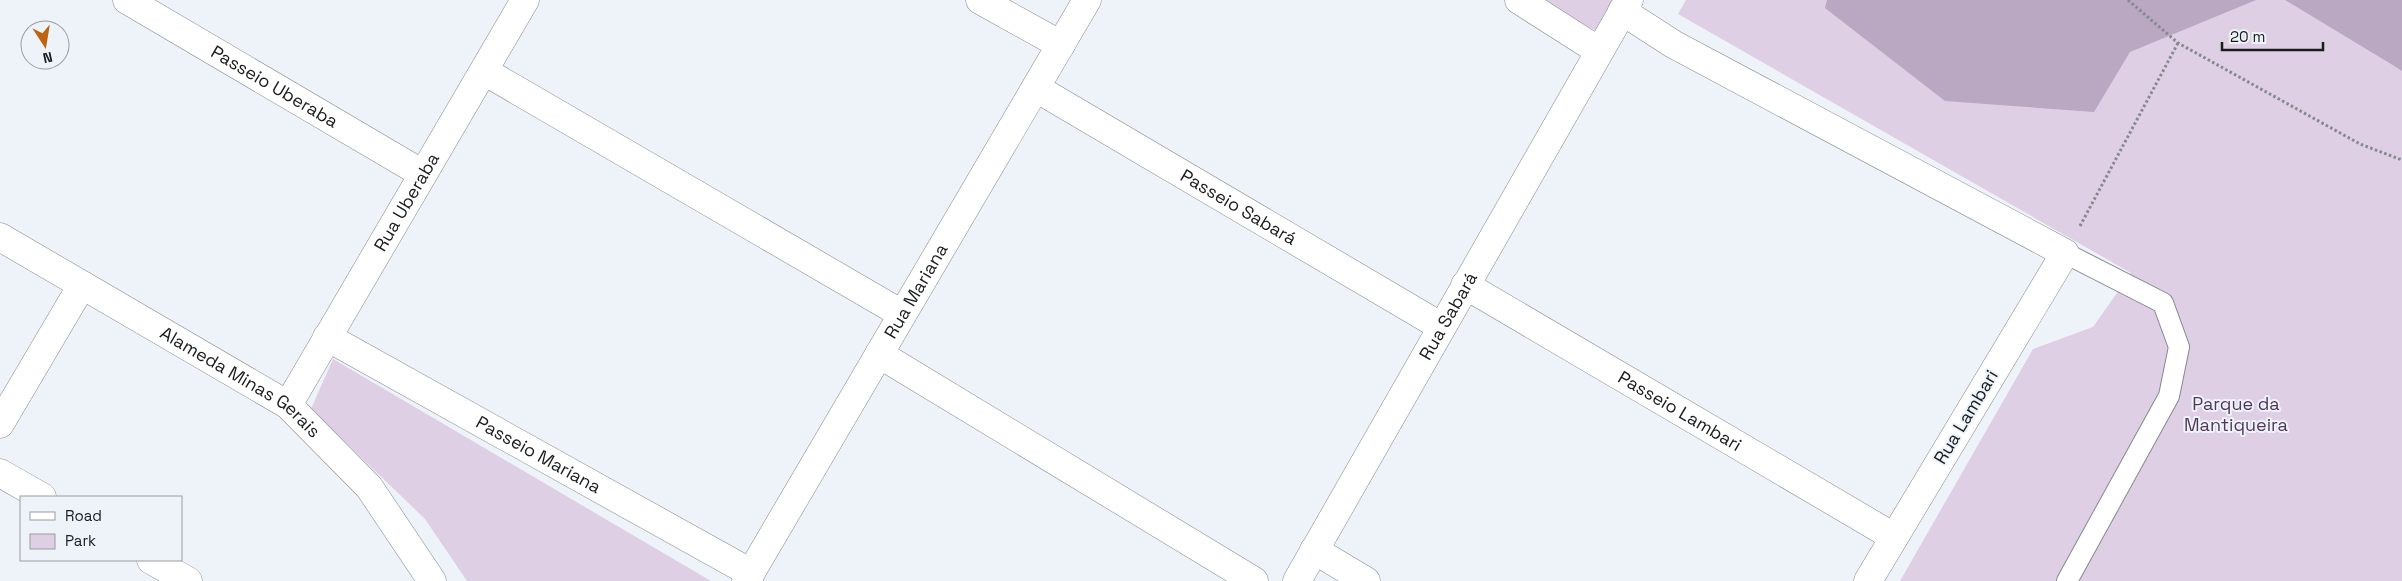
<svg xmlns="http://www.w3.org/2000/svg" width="2402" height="581" font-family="'Space Grotesk',sans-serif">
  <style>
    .green { fill: #decfe4 }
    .forest { fill: #baa7c2 }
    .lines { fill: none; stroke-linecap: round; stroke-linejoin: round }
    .service-casing { stroke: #858a8f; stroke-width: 22 }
    .minor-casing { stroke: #858a8f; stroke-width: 29 }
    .tertiary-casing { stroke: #858a8f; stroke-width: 29 }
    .path { stroke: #85898d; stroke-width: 3; stroke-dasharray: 2.5 2.5; stroke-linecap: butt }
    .service { stroke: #fff; stroke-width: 20 }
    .minor { stroke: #fff; stroke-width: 28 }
    .tertiary { stroke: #fff; stroke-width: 28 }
    .labels { text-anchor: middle; stroke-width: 4; stroke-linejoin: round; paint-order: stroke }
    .street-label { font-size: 18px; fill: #1a1c1e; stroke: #eef3f9 }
    .park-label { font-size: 18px; fill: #53375e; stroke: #eef3f9 }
  </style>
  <rect width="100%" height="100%" fill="#eef3f9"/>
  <path class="green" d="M1544,0h71l-18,31 -33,-16z
    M1686,0h716v581h-502l133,-232 60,-22 38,-54 -453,-259z
    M333,359l378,222h-244l-42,-62 -114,-110z"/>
  <path class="forest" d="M1827,0h429l-126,52 -36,60 -149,-11 -120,-93z
    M2285,0h117v71l-6,-4z"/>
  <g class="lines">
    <defs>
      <path id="service" d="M2065,253l98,50 16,44 -10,49 -102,185"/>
      <g id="minor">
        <path id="s1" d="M127,0l296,174"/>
        <path d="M980,0l81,45"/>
        <path d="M1519,0l80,51"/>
        <path d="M1622,11l51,33 392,209 -197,328"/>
        <path d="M484,71l418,243"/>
        <path id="s2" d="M1036,88l406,239"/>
        <path id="s3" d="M1465,285l429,252"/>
        <path id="s4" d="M327,337l424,236"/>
        <path d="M879,354l375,227"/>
        <path id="s5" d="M288,405l237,-405"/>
        <path d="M0,424l82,-139"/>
        <path d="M0,473l42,24"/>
        <path d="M1314,550l52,31"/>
        <path d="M151,560l37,21"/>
        <path id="s6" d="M746,581l341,-581"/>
        <path id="s7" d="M1297,581l332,-581"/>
      </g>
      <g id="tertiary">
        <path id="s8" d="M0,237l288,168 81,82 63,94"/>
      </g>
    </defs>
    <use href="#service" class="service-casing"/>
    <use href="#minor" class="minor-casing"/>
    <use href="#tertiary" class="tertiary-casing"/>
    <path class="path" d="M2128,0l50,43 182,101 42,16
      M2080,226l98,-183"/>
    <use href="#service" class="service"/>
    <use href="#minor" class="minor"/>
    <use href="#tertiary" class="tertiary"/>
  </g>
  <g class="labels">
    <g class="street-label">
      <text dy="6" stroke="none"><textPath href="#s1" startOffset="171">Passeio Uberaba</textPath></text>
      <text dy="6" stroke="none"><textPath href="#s5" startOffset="235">Rua Uberaba</textPath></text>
      <text dy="6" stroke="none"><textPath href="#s2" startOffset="235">Passeio Sabará</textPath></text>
      <text dy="6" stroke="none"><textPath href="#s6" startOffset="336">Rua Mariana</textPath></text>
      <text dy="6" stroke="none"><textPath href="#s7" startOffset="305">Rua Sabará</textPath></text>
      <text dy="6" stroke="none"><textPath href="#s8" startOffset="281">Alameda Minas Gerais</textPath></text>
      <text dy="6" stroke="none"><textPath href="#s3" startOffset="249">Passeio Lambari</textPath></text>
      <text transform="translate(1966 417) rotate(-59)" y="6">Rua Lambari</text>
      <text dy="6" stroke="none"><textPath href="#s4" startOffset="242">Passeio Mariana</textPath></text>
    </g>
    <g class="park-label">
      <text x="2236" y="410">Parque da<tspan x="2236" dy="21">Mantiqueira</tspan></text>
    </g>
  </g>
  <rect x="20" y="496" width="162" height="65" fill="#eef3f9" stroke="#999da1"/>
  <rect x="30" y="512" width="25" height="8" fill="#ffffff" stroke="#999da1"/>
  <text x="65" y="521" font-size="15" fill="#1a1c1e">Road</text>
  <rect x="30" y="534" width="25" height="15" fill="#decfe4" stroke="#999da1"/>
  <text x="65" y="546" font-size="15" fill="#1a1c1e">Park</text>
  <g transform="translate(45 45) rotate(168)"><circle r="24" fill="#eef3f9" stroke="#999da1"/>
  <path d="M0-4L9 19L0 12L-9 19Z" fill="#bf6311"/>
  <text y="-8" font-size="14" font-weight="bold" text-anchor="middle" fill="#1a1c1e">N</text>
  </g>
  <path d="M2222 42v8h101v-8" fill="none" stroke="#1a1c1e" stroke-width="2.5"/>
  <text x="2230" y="42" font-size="15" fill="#1a1c1e" stroke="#eef3f9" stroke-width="4" paint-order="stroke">20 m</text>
</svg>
